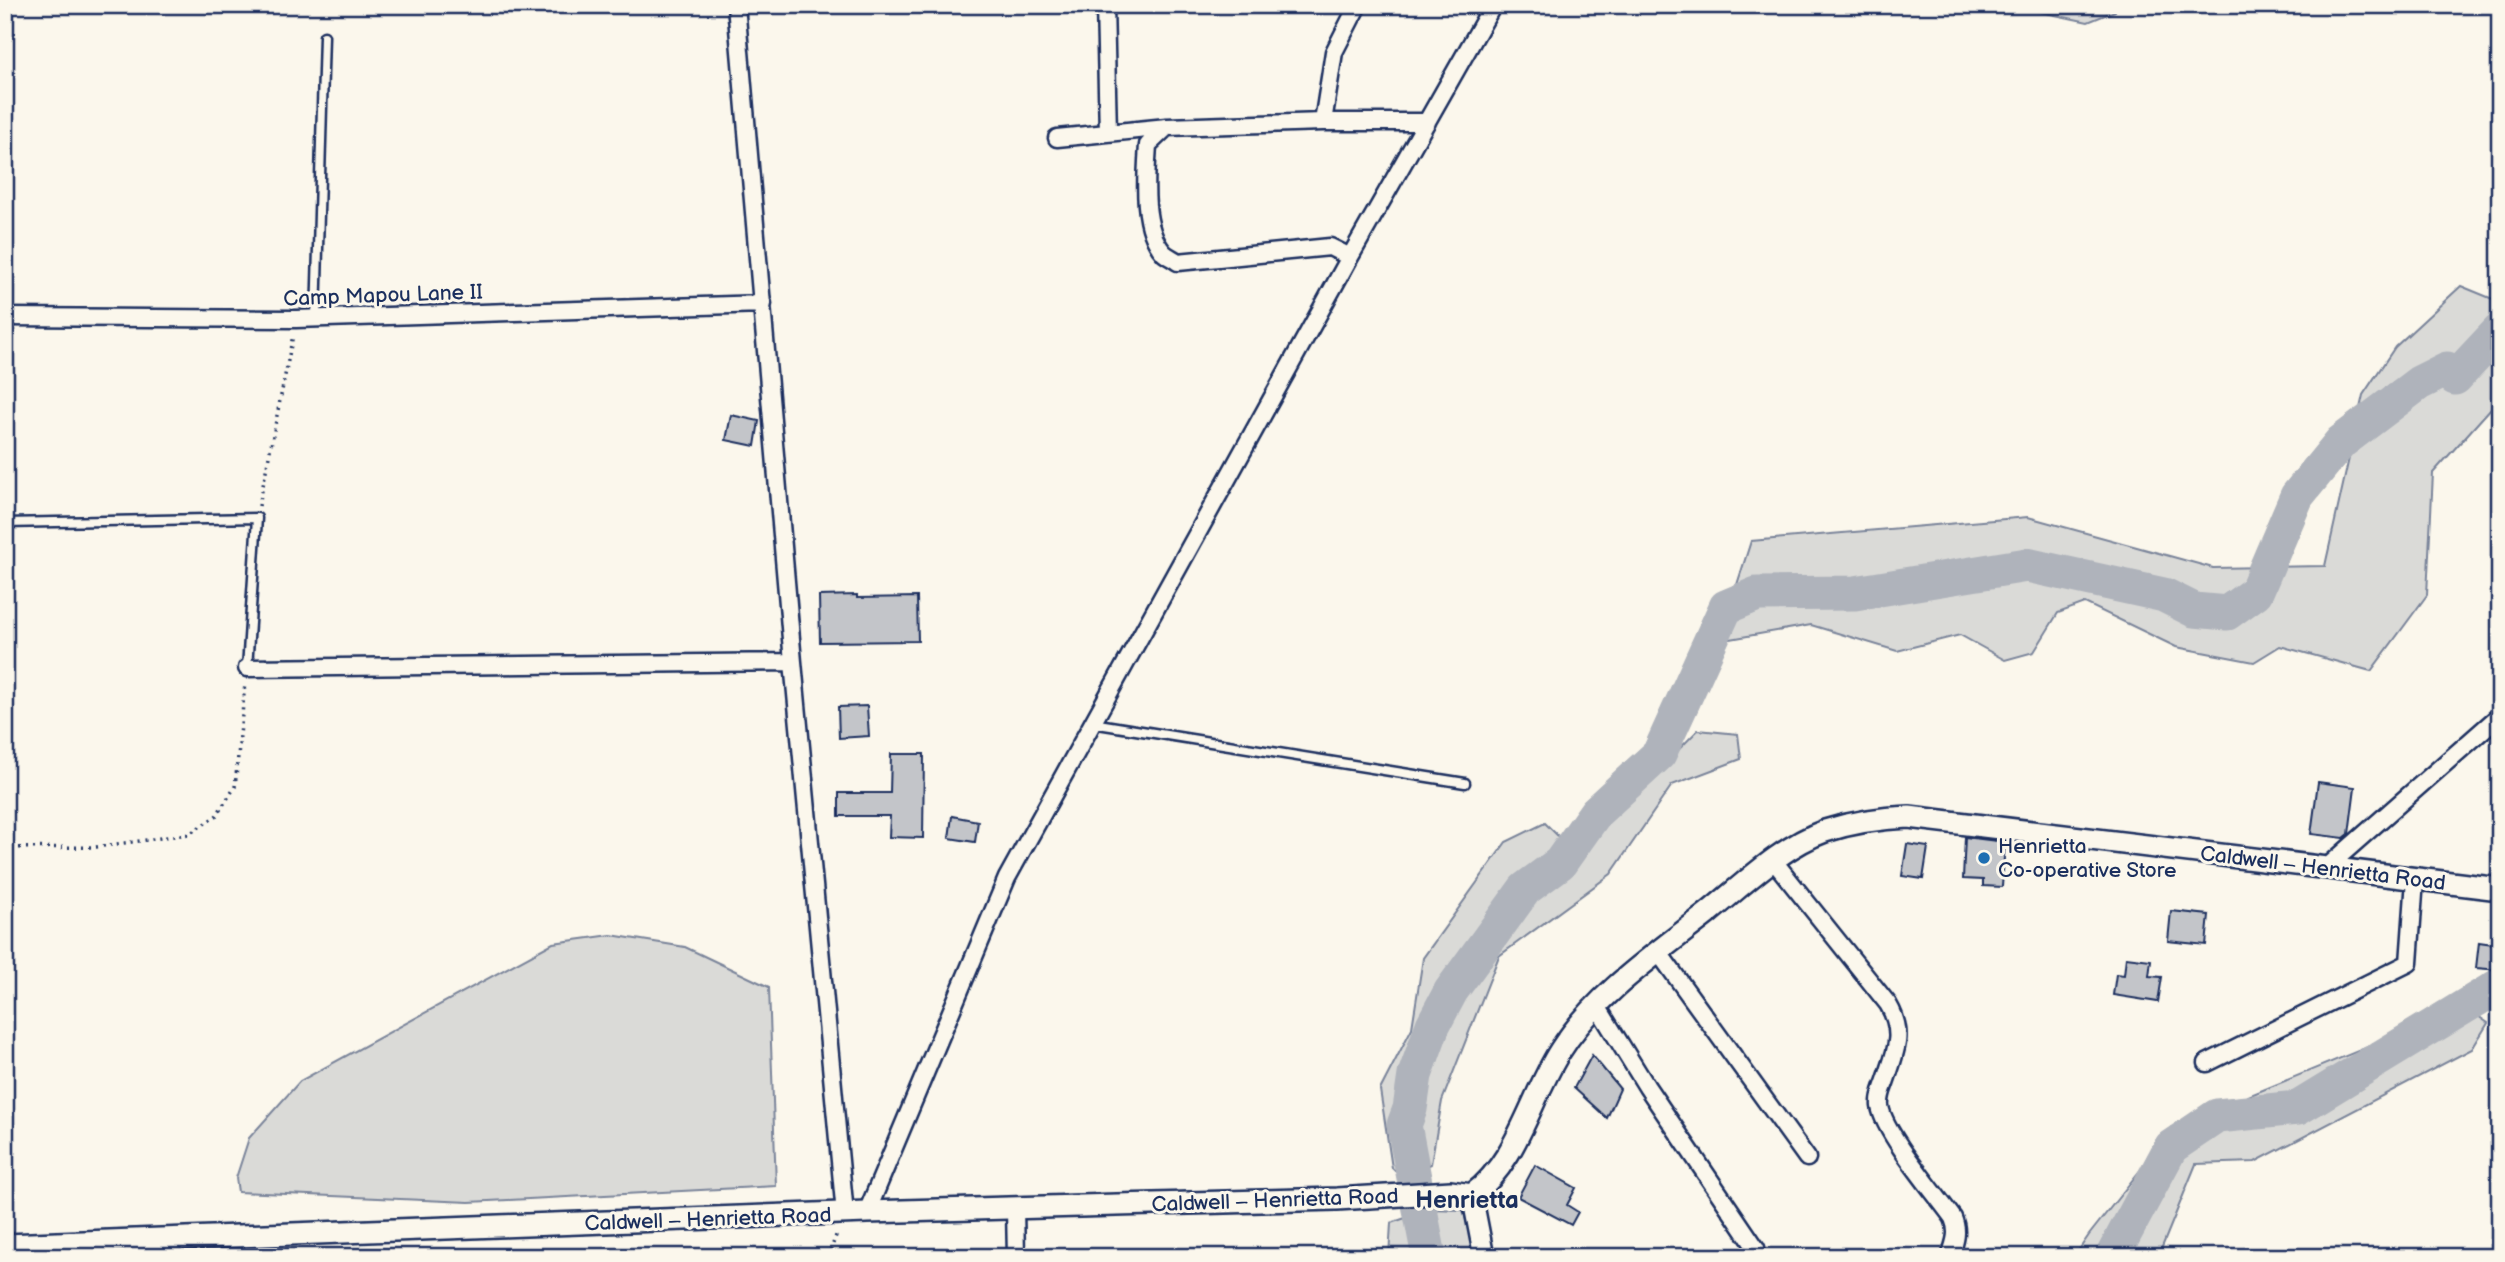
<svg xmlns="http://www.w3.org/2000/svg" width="2505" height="1262" font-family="'Balsamiq Sans',sans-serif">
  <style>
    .green { fill: #dadad7; stroke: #7a849a; stroke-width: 2 }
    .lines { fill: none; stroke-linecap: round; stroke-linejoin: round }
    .river { stroke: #afb3bb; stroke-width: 35 }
    .building { fill: #c3c5c9; stroke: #1b2f5e; stroke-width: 2 }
    .service-casing { stroke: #1b2f5e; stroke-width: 13 }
    .minor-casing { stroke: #1b2f5e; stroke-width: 21 }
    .tertiary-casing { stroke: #1b2f5e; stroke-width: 24 }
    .secondary-casing { stroke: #1b2f5e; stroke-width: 26 }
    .path { stroke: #1b2f5e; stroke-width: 3.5; stroke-dasharray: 2 5; stroke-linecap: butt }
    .service { stroke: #fbf7ec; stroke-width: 8 }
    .minor { stroke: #fbf7ec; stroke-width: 16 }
    .tertiary { stroke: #fbf7ec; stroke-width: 19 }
    .secondary { stroke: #fbf7ec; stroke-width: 21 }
    .poi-dot { fill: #1f6fb2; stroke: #fbf7ec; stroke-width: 2.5 }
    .labels { text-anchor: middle; stroke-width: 6; stroke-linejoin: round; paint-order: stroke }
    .street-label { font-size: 21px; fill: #1b2f5e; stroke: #fbf7ec }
    .poi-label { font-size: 21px; fill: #1b2f5e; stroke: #fbf7ec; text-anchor: start }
    .quarter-label { font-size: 24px; font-weight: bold; fill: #1b2f5e; stroke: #fbf7ec }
  </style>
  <rect width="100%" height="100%" fill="#fbf7ec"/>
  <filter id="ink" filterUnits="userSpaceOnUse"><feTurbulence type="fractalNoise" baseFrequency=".0143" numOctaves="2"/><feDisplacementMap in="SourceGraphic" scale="14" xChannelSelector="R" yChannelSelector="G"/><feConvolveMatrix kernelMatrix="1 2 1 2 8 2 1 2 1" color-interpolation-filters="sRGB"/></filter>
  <g filter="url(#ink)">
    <path class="green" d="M2032,5h84l-1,6 -27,11 -57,-12z
      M2461,286l39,16v96l-67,75 -6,122 -56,76 -91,-25 -26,16 -78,-15 -91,-44 -27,10 -24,39 -29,8 -45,-25 -63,16 -86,-26 -92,16 32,-100 277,-24 185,51 112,-2 38,-171 32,-48z
      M1698,730l40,4 3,25 -69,26 -61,89 -112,82 -57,145 -11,63 -29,14 -10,-10 -12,-78 32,-62 11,-70 83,-116 39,-19 31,31z
      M611,935l74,12 84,40 7,199 -307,16 -231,-10 -2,-14 13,-40 51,-57 253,-138z
      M2465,1007l23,16 -16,26 -217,113 -59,2 -38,93h-84l15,-22 86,-109z
      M1431,1209l32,1 10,34 1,13h-85l2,-34z"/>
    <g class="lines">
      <path class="river" d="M1429,1257l-25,-132 6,-16 5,-34 18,-50 18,-34 74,-102 35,-26 36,-51 63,-58 67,-147 31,-13 98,-1 172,-28 137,30 30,15 33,3 29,-21 41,-96 44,-54 78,-59 28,-14 8,9 45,-48
        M2112,1257l59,-110 46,-31 81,-8 202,-123"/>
    </g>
    <path class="building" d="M731,415l28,6 -4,25 -29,-6z
      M857,595v3l60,-1 1,44 -98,1 -1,-46z
      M867,706l2,30 -30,2 -1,-31z
      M891,754h33l-1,84 -34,-1 1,-21h-51v-23h51z
      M2318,782l37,5 -6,47 -5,4 -33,-4z
      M952,816l26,5 -3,21 -26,-4z
      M1965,837l40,5 -3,45 -19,-1v-6l-20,-1z
      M1907,844l21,3 -5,32 -21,-3z
      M2171,911l38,4 -3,30 -38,-4z
      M2479,942l21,3v25l-24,-2z
      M2126,957l25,3 -2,16 13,1 -4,25 -45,-7 3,-21 8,1z
      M1592,1055l28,34 -13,29 -33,-30z
      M1535,1165l41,23 -9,17 11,7 -7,13 -53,-28z"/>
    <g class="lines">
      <defs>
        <path id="service" d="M316,319l8,-283
          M5,523l252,-5 -10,150
          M1092,723l373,60"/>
        <path id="minor" d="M736,5l57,657 52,552
          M1105,5l3,128
          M1323,122l11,-70 24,-47
          M1167,127l-19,18c-2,31 -7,83 16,108 3,3 10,6 14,9l152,-15 20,10
          M1057,138l110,-11 156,-5h104
          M5,317l291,2 467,-15
          M247,668l546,-6
          M1773,860l115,144c17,29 8,46 -2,76 -3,9 -7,16 -6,26 4,27 55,87 73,112 6,14 2,24 -3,39
          M2326,868l174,-153
          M1659,953l148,205
          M1597,1006l50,81 109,161
          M2207,1063l202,-100 6,-84
          M1015,1209l1,48
          M867,1212l140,-334 343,-621 143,-252"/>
        <path id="tertiary" d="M1472,1195l12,62"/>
        <path id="secondary" d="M5,1245l862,-33 470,-13 114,-7 21,3c46,-34 58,-97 88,-144 36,-57 96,-97 148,-138 36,-29 73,-66 117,-82 28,-9 56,-13 84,-14l591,72"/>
      </defs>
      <use href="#service" class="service-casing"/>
      <use href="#minor" class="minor-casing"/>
      <use href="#tertiary" class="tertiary-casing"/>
      <use href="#secondary" class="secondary-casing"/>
      <path class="path" d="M259,506l34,-171
        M5,848l91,-1 93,-13 27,-18 19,-29 10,-103
        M828,1257l9,-24"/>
      <use href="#service" class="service"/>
      <use href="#minor" class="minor"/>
      <use href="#tertiary" class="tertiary"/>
      <use href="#secondary" class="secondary"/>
    </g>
  </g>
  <circle class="poi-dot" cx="1984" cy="858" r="7"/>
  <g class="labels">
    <g class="street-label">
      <text transform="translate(383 295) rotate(-2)" y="7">Camp Mapou Lane II</text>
      <text transform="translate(2323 868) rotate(7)" y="7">Caldwell – Henrietta Road</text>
      <text transform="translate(1275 1200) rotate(-2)" y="7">Caldwell – Henrietta Road</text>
      <text transform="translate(708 1219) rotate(-2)" y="7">Caldwell – Henrietta Road</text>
    </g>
    <g class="poi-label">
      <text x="1998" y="853">Henrietta<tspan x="1998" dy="24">Co-operative Store</tspan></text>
    </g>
    <g class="quarter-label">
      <text x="1467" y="1208">Henrietta</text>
    </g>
  </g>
  <rect width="2505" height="1262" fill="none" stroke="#fbf7ec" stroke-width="28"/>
  <rect x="14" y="14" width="2477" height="1234" fill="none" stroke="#1b2f5e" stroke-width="2.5" filter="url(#ink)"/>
</svg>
